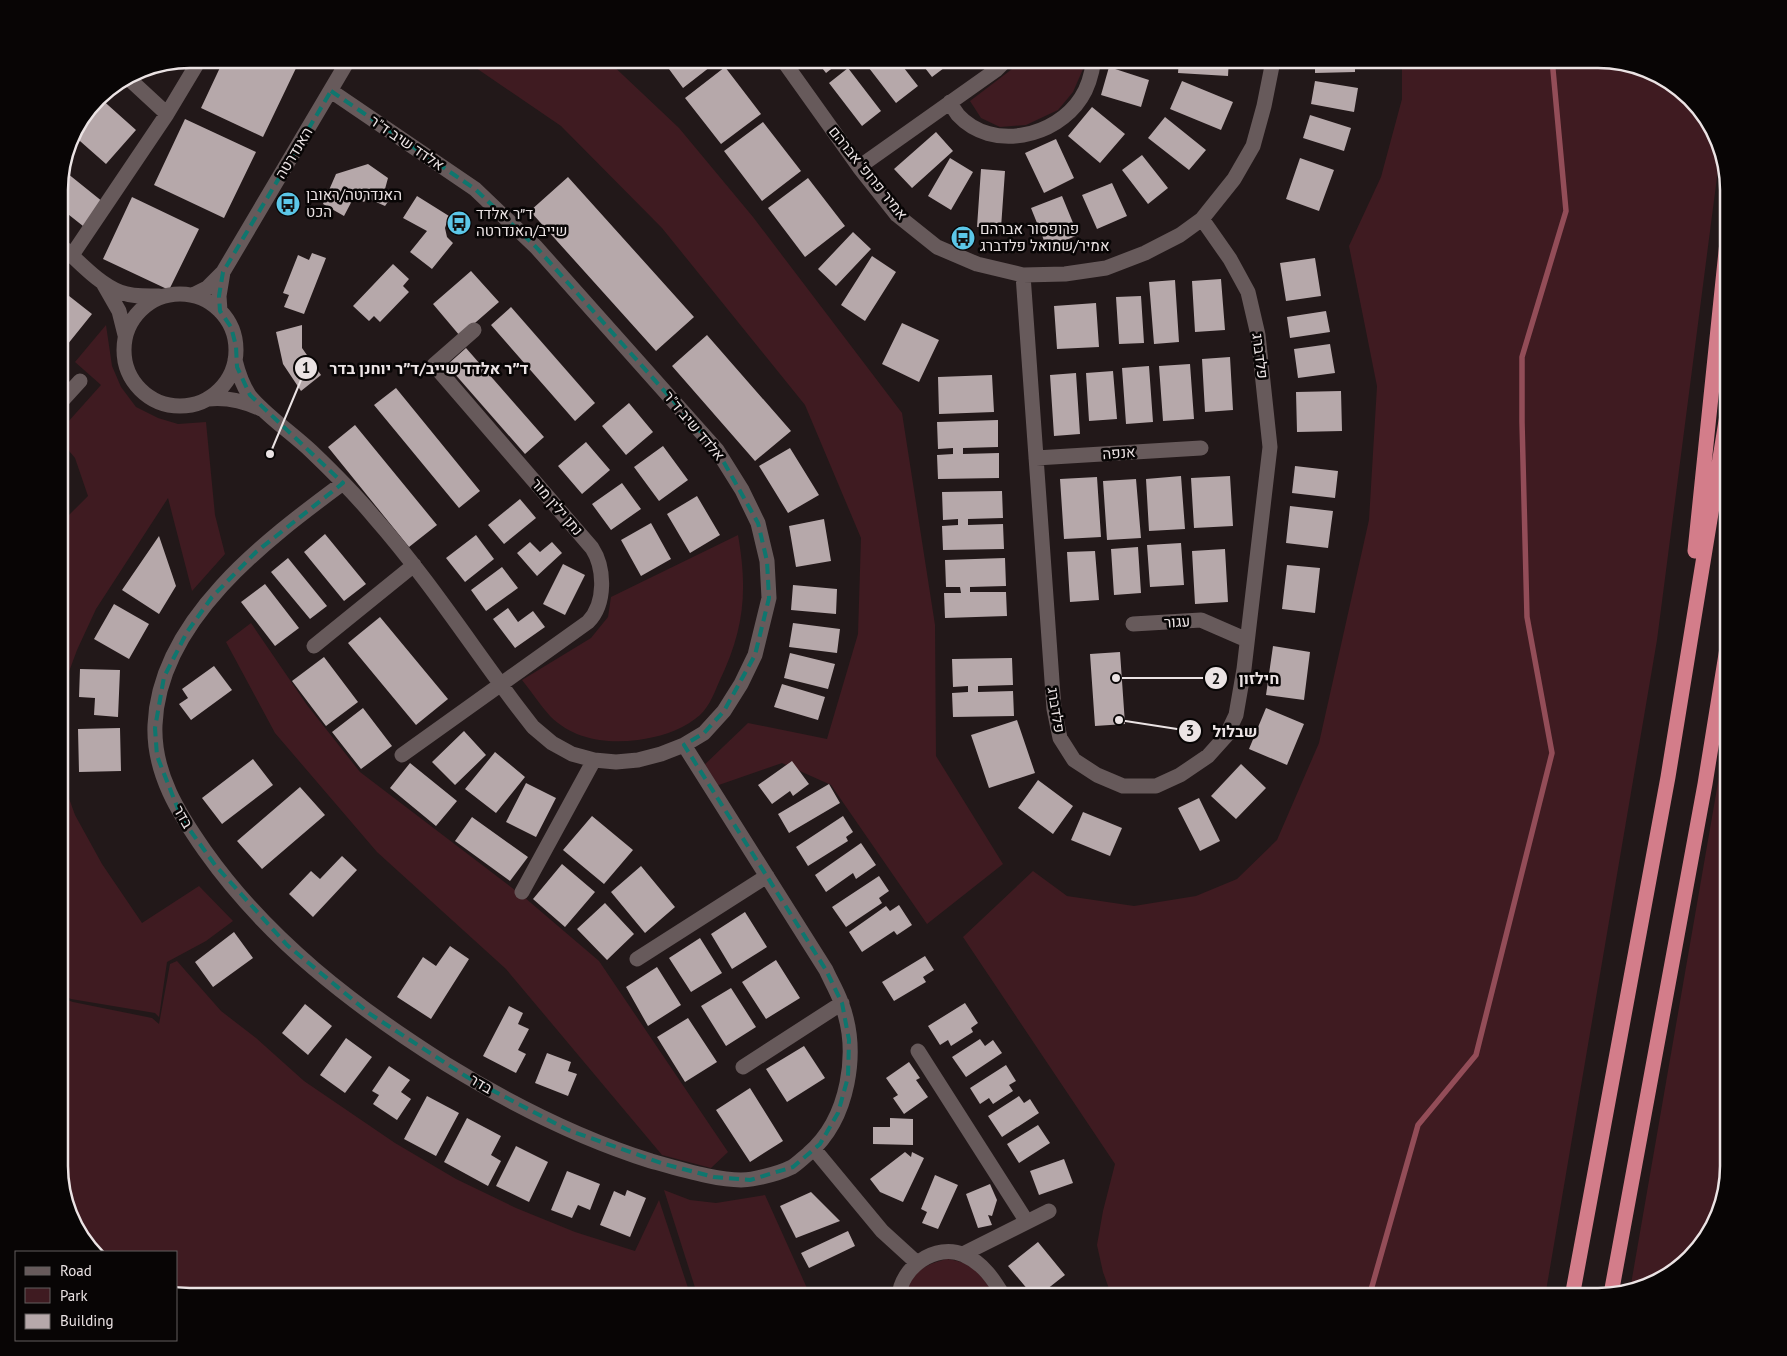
<svg xmlns="http://www.w3.org/2000/svg" width="1787" height="1356" font-family="'PT Sans',Heebo,sans-serif">
  <style>
    .green { fill: #3f1b21 }
    .lines { fill: none; stroke-linecap: round; stroke-linejoin: round }
    .stream { stroke: #934d58; stroke-width: 5.5 }
    .building { fill: #b6a8aa }
    .minor { stroke: #675a5b; stroke-width: 15 }
    .highway { stroke: #d37d8a; stroke-width: 15 }
    .marked { fill: none; stroke: #0f766e; stroke-width: 4; stroke-dasharray: 10 6; stroke-linejoin: round }
    .labels { text-anchor: middle; stroke-width: 5; stroke-linejoin: round; paint-order: stroke }
    .street-label { font-size: 15px; fill: #ebe3e4; stroke: #080505 }
    .poi-label { font-size: 15px; fill: #ebe3e4; stroke: #080505; text-anchor: start }
    .rim { fill: none; stroke: #ebe3e4; stroke-width: 2.5 }
    .leader { fill: none; stroke: #ebe3e4; stroke-width: 2 }
    .callout-dot { fill: #ebe3e4; stroke: #080505; stroke-width: 2 }
    .mark-label { font-size: 15px; text-anchor: middle; font-weight: bold; fill: #111 }
    .callout-label { font-size: 16px; text-anchor: middle; font-weight: bold; fill: #ebe3e4; stroke: #080505; stroke-width: 5; stroke-linejoin: round; paint-order: stroke }
  </style>
  <rect width="100%" height="100%" fill="#221819"/>
  <path class="green" d="M463,59h143l73,69 74,89 149,196 33,212 1,131 67,108 -76,60 -96,-139 -49,-22 -69,24 -14,-17 49,-47 79,16 31,-105 3,-96 -56,-133 -143,-177 -101,-102z
    M1023,59h59l1,10 -10,23 -15,18 -32,15 -26,2 -19,-9 -11,-17 46,-35z
    M1402,59h196l42,7 37,20 38,45 5,23 -63,486 -112,657h-433l-9,-25 -6,-27 6,-34 12,-47 -152,-227 70,-66 34,25 67,10 62,-10 41,-17 40,-39 42,-97 50,-223 8,-134 -28,-140 32,-69 21,-78z
    M106,325l6,41 9,21 15,20 22,11 20,6 28,-2 9,93 10,39 -33,37 -24,-93 -72,111 -19,41 -10,27 -1,113 9,25 27,49 40,59 57,-37 34,35 -27,20 -39,21 -8,55 -4,-4 -84,-14 -12,-6v-468l29,-29 -13,-38 -16,-19v-7l42,-47 -26,-23z
    M738,535c10,57 6,95 -19,147 -6,14 -11,28 -24,37 -17,13 -37,18 -57,21 -31,4 -64,0 -88,-24 -10,-11 -18,-24 -28,-36l69,-42 17,-21 3,-20z
    M251,623l56,82 53,67 164,125 75,64 129,191 -17,16 -49,-13 -156,-186 -129,-117 -102,-119 -49,-91z
    M1728,725v442l-7,42 -20,37 -46,38 -25,6z
    M177,961l44,50 35,27 48,43 91,62 61,36 60,29 59,24 60,19 24,-51 32,97h-502l-13,-2v-43h-81l-23,-27 -13,-50v-178l14,5 79,16 7,6 11,-60z
    M664,1190l26,10 26,3 49,-8 46,102h-113z
    M947,1259c26,3 36,17 48,38h-89c1,-24 20,-33 41,-38z"/>
  <g class="lines">
    <path class="stream" d="M1369,1297l49,-172 58,-70 76,-302 -25,-136 -5,-195v-65l44,-146 -14,-152"/>
  </g>
  <path class="building" d="M224,59h64l10,5 -35,73 -62,-29z
    M674,59h44l1,1 -36,28 -17,-23z
    M815,59h29l-18,14z
    M862,59h35l21,27 -22,17z
    M918,59h38l-24,18z
    M1179,59h50l-1,17 -50,-3z
    M1315,59h40v13l-40,1z
    M173,62l-9,10 -8,-7 5,-1z
    M725,67l36,47 -40,30 -36,-46z
    M1109,67l40,13 -8,27 -40,-12z
    M848,68l33,43 -19,15 -33,-43z
    M1182,81l51,21 -12,28 -51,-21z
    M1315,81l43,7 -4,24 -43,-8z
    M99,97l37,33 -30,34 -34,-30z
    M1092,107l33,27 -25,29 -32,-27z
    M1310,115l41,13 -7,23 -41,-13z
    M1165,117l41,33 -17,20 -41,-32z
    M185,119l71,33 -32,66 -70,-33z
    M763,122l38,49 -39,30 -38,-50z
    M936,132l17,19 -41,37 -18,-19z
    M1056,139l18,39 -30,15 -19,-40z
    M1142,155l26,33 -20,16 -26,-34z
    M950,158l23,14 -22,38 -23,-14z
    M1300,158l34,12 -15,41 -33,-12z
    M368,164l20,14 -3,11 9,4 -9,13 -18,-8 -3,4 -10,-5 -10,19 -21,-12 13,-30z
    M62,169l41,33 -20,24 -24,-19v-26z
    M981,169l24,2 -4,57 -24,-1z
    M568,177l126,140 -38,34 -126,-140z
    M808,178l37,48 -40,31 -37,-49z
    M1112,183l15,33 -30,13 -15,-34z
    M417,196l32,20 -4,12 2,9 6,6 -21,26 -22,-17 17,-21 -24,-13z
    M1062,196l16,39 -31,13 -16,-40z
    M132,197l67,32 -30,61 -66,-31z
    M853,232l18,17 -35,37 -18,-17z
    M312,253l14,5 -22,56 -20,-7 5,-12 -6,-2 15,-38 11,5z
    M872,256l24,16 -31,49 -24,-16z
    M1315,258l6,38 -35,5 -6,-38z
    M393,264l16,15 -6,7 6,6 -29,30 -6,-6 -5,5 -16,-15z
    M471,271l28,31 -39,34 -27,-32z
    M1221,279l4,51 -30,2 -3,-51z
    M1175,280l4,62 -25,2 -5,-62z
    M64,292l28,22 -33,41v-56z
    M1141,296l3,47 -25,1 -3,-47z
    M1096,303l3,44 -42,2 -3,-43z
    M511,307l84,96 -20,18 -84,-96z
    M1326,311l4,21 -40,6 -3,-21z
    M902,323l37,17 -20,42 -37,-18z
    M302,325v23l19,27 -20,16 -18,-27 -7,-32z
    M707,335l84,96 -36,30 -83,-95z
    M1330,344l5,29 -37,5 -4,-29z
    M466,348l78,89 -19,17 -78,-89z
    M1230,357l3,53 -28,2 -3,-53z
    M1190,364l4,55 -31,2 -4,-55z
    M1149,366l4,56 -27,2 -4,-56z
    M1113,371l4,48 -28,2 -3,-48z
    M1076,373l4,61 -26,2 -4,-61z
    M992,375l2,37 -55,2 -1,-37z
    M396,388l84,103 -21,17 -85,-103z
    M1341,391l1,40 -45,1 -1,-40z
    M629,403l24,29 -27,23 -24,-29z
    M998,420v27l-35,1v6l36,-1v25l-61,1 -1,-24 16,-1v-6l-15,1 -1,-27z
    M355,425l82,100 -28,22 -81,-100z
    M586,442l24,28 -28,24 -24,-28z
    M663,446l25,34 -29,21 -25,-34z
    M790,448l29,47 -31,18 -29,-47z
    M1295,466l43,5 -3,27 -43,-5z
    M1181,476l4,53 -36,2 -3,-52z
    M1230,476l3,50 -39,2 -3,-50z
    M1097,477l4,60 -37,2 -4,-60z
    M1136,479l5,59 -34,2 -4,-59z
    M622,483l19,26 -30,21 -19,-26z
    M1002,491l1,27 -35,1v6l35,-1 1,25 -61,1 -1,-24 16,-1v-6l-15,1 -1,-28z
    M697,496l23,39 -30,18 -23,-39z
    M520,499l16,19 -32,26 -16,-19z
    M1290,506l43,5 -5,37 -42,-5z
    M824,519l7,42 -35,6 -7,-41z
    M651,523l20,36 -30,17 -20,-36z
    M325,534l41,50 -22,17 -40,-49z
    M476,535l18,24 -29,23 -19,-24z
    M159,536l17,50 -17,28 -37,-24z
    M530,542l10,10 12,-10 10,11 -25,23 -20,-23z
    M1181,543l3,42 -34,2 -3,-42z
    M1138,547l3,46 -27,2 -3,-46z
    M1225,549l3,53 -33,2 -3,-53z
    M1095,551l4,49 -29,2 -3,-50z
    M288,558l39,48 -17,13 -39,-47z
    M1005,558l1,28 -36,1v5h36l1,24 -62,2 -1,-25h17l-1,-6h-14l-1,-27z
    M563,564l22,11 -20,40 -22,-11z
    M1287,565l33,3 -5,45 -33,-4z
    M502,567l16,21 -32,23 -15,-21z
    M265,584l34,44 -24,18 -34,-44z
    M793,585l44,4 -1,25 -45,-4z
    M114,604l35,20 -20,35 -35,-20z
    M508,608l10,14 15,-11 12,16 -30,21 -22,-29z
    M380,617l68,82 -32,26 -68,-82z
    M793,623l47,6 -3,24 -48,-6z
    M1273,646l37,6 -6,48 -38,-5z
    M1120,652l5,72 -30,2 -5,-72z
    M790,653l45,11 -7,25 -44,-11z
    M324,657l34,45 -32,24 -34,-45z
    M1012,658l1,27 -35,1v6l35,-1 1,25 -61,1 -1,-24 16,-1v-6l-15,1 -1,-28z
    M214,666l18,24 -41,30 -12,-16 9,-6 -6,-9z
    M80,669l40,1 -2,47 -24,-2 1,-17 -16,-1z
    M782,684l43,13 -7,23 -44,-13z
    M363,708l29,38 -31,23 -29,-37z
    M1266,708l38,16 -17,41 -38,-16z
    M1017,720l18,53 -46,15 -18,-53z
    M120,728l1,43 -42,1 -1,-43z
    M464,731l22,24 -31,30 -23,-23z
    M495,752l30,25 -29,36 -31,-24z
    M253,759l20,26 -51,39 -20,-26z
    M792,761l17,23 -16,12 -3,-5 -18,13 -14,-19z
    M410,763l47,38 -21,25 -46,-38z
    M1241,764l25,24 -30,31 -25,-23z
    M1038,780l35,26 -20,28 -35,-26z
    M526,783l30,15 -20,39 -30,-15z
    M829,784l11,19 -51,30 -11,-19z
    M300,787l25,28 -63,54 -25,-28z
    M1199,798l21,43 -20,10 -22,-43z
    M1083,812l39,16 -12,28 -39,-16z
    M592,816l41,34 -29,34 -41,-34z
    M843,816l10,16 -7,5 2,4 -40,25 -12,-19z
    M472,817l56,40 -18,24 -55,-40z
    M861,843l15,22 -20,14 -3,-6 -27,19 -11,-17z
    M342,856l15,14 -44,47 -24,-23 22,-23 9,8z
    M562,864l33,28 -30,35 -32,-28z
    M641,866l34,41 -30,26 -34,-41z
    M879,876l10,15 -10,7 3,5 -36,24 -14,-20z
    M605,903l29,31 -27,26 -30,-31z
    M899,905l13,20 -15,10 -3,-4 -32,21 -13,-20 37,-26 4,5z
    M745,912l22,35 -35,22 -21,-35z
    M234,932l19,26 -40,29 -18,-25z
    M700,938l22,35 -31,19 -22,-34z
    M450,946l19,13 -38,60 -34,-22 26,-40 13,9z
    M925,956l9,14 -11,7 3,5 -32,19 -12,-19z
    M776,960l24,38 -34,21 -24,-37z
    M657,967l24,38 -33,21 -22,-39z
    M731,988l25,39 -30,19 -25,-40z
    M965,1003l13,20 -7,5 2,4 -22,14 -3,-6 -8,5 -12,-19z
    M305,1004l27,22 -24,29 -26,-22z
    M509,1006l14,7 -5,11 11,5 -11,21 8,4 -10,19 -33,-17z
    M688,1018l29,44 -32,20 -28,-45z
    M346,1038l26,19 -27,36 -25,-18z
    M980,1039l5,7 8,-6 9,13 -36,24 -14,-20z
    M804,1046l21,32 -38,24 -21,-33z
    M547,1053l24,9 -3,9 9,3 -9,22 -33,-13z
    M909,1062l11,16 -4,2 12,17 -24,17 -11,-16 5,-3 -12,-17z
    M1006,1065l10,16 -7,4 4,6 -20,13 -4,-6 -9,6 -10,-16z
    M389,1066l21,14 -9,12 10,7 -14,21 -24,-16 6,-9 -7,-4z
    M750,1088l33,53 -33,21 -34,-52z
    M427,1096l32,17 -23,43 -32,-17z
    M1019,1096l5,7 6,-4 9,14 -37,24 -14,-21z
    M467,1118l34,18 -10,19 10,6 -13,25 -44,-24z
    M890,1118l23,1v26l-40,-1v-17h17z
    M1038,1125l12,18 -31,20 -12,-19z
    M516,1146l32,16 -19,40 -33,-16z
    M905,1152l6,5 1,-5 12,6 -21,44 -23,-10 -10,-13z
    M1064,1159l9,24 -34,12 -9,-24z
    M567,1171l33,13 -10,26 -12,-5 -6,13 -21,-8z
    M935,1175l23,10 -20,44 -16,-6 5,-11 -6,-3z
    M990,1184l7,16 -5,16 -4,-1 4,10 -14,3 -12,-34z
    M627,1190l19,8 -16,39 -30,-12 14,-34 11,5z
    M811,1192l29,29 -44,17 -16,-32z
    M848,1231l7,15 -46,22 -8,-15z
    M1038,1242l27,33 -28,22h-3l-26,-31z"/>
  <g class="lines">
    <path class="minor" d="M782,59l77,108 38,48 40,32 40,17 46,11 42,-1 41,-6 39,-15 35,-18 22,-16 32,-40 19,-33 11,-40 8,-40v-7
      M127,77l40,37
      M950,102c2,4 5,9 8,13 34,37 98,22 123,-17 8,-12 11,-25 13,-39
      M859,167l137,-97 11,-11
      M59,244c19,16 38,39 61,48 13,5 26,4 39,4
      M72,255l95,-141 33,-55
      M1023,275l31,434 6,29 14,22 23,15 26,11h33l24,-11 28,-19 18,-20 10,-21 8,-46 26,-222 -12,-112 -10,-43 -18,-33 -28,-40
      M103,283l16,28 6,24
      M124 350a56 56 0 1 1 112 0a56 56 0 1 1-112 0Z
      M193,295l14,-7 16,-16 126,-213
      M220,311l-1,-15 4,-24
      M235,360c3,12 7,24 14,35 14,18 44,39 62,56 22,21 44,43 63,66 52,59 95,125 142,188l17,22 19,16 20,11 22,6 22,2 22,-2 23,-6 23,-9 20,-12 20,-22 17,-27 14,-29 14,-57 -2,-37 -9,-38 -16,-33 -25,-40 -181,-203 -61,-58 -144,-98
      M208,399c18,-2 36,2 53,10
      M59,404l21,-23
      M1036,458l165,-10
      M343,483c-77,57 -184,137 -188,242 -2,48 24,89 50,126 63,89 149,155 241,213 65,40 132,74 205,97 25,7 76,23 101,18 11,-2 30,-7 40,-12 5,-3 11,-9 16,-13 41,-35 52,-103 33,-152 -4,-11 -10,-21 -15,-32l-142,-225
      M1133,624l68,-4 46,20
      M314,646l100,-81
      M402,755l186,-133c18,-18 17,-54 4,-74l-158,-183 40,-35
      M522,892l72,-132
      M637,959l130,-83
      M918,1051l109,171
      M743,1067l99,-64
      M814,1149l68,82 34,31
      M963,1254l86,-43
      M899,1297c1,-29 37,-55 65,-42 19,8 30,25 40,42"/>
    <path class="highway" d="M1695,551l33,-319
      M1611,1294l94,-510 23,-142
      M1572,1297l96,-520 60,-368"/>
  </g>
  <path class="marked" d="M331,91l144,98 61,58 181,203 41,73 9,38 2,37 -14,57 -31,56 -20,22 -20,12 142,225 16,33 7,37 -1,37 -10,36 -18,31 -27,23 -43,13 -36,-3 -50,-13 -96,-34 -101,-53 -97,-63 -83,-69 -72,-80 -33,-46 -25,-63 -2,-28 9,-51 23,-45 25,-35 44,-45 87,-69 -93,-88 -13,-28 -1,-21 -5,-19 -11,-16 -1,-15 4,-24z"/>
  <defs>
    <symbol id="bus-disc" viewBox="-11 -11 22 22"><circle r="9.5" fill="#5cc7e8" stroke="#080505"/><path d="M-5-6H5V4H4V6H2V4H-2V6H-4V4H-5ZM-3.5-4V0h7V-4ZM-3.5 1.2v1.5H-2V1.2ZM2 1.2v1.5H3.5V1.2Z" fill="#111"/></symbol>
  </defs>
  <g fill-rule="evenodd">
    <use href="#bus-disc" x="274" y="190" width="28" height="28"/>
    <use href="#bus-disc" x="445" y="209" width="28" height="28"/>
    <use href="#bus-disc" x="949" y="224" width="28" height="28"/>
  </g>
  <g class="labels">
    <g class="street-label">
      <text transform="translate(407 143) rotate(34)" y="5">אלדד שיב ד"ר</text>
      <text transform="translate(294 153) rotate(-59)" y="5">האנדרטה</text>
      <text transform="translate(868 173) rotate(51)" y="5">אמיר פרופ' אברהם</text>
      <text transform="translate(1260 356) rotate(83)" y="5">פלדברג</text>
      <text transform="translate(694 426) rotate(50)" y="5">אלדד שיב ד"ר</text>
      <text transform="translate(1119 453) rotate(-4)" y="5">אנפה</text>
      <text transform="translate(557 507) rotate(49)" y="5">נתן ילין מור</text>
      <text transform="translate(1177 622) rotate(-3)" y="5">עגור</text>
      <text transform="translate(1056 710) rotate(81)" y="5">פלדברג</text>
      <text transform="translate(183 817) rotate(60)" y="5">בדר</text>
      <text transform="translate(481 1084) rotate(30)" y="5">בדר</text>
    </g>
    <g class="poi-label">
      <text x="306" y="200">האנדרטה/ראובן<tspan x="306" dy="17">הכט</tspan></text>
      <text x="476" y="219">ד״ר אלדד<tspan x="476" dy="17">שייב/האנדרטה</tspan></text>
      <text x="980" y="234">פרופסור אברהם<tspan x="980" dy="17">אמיר/שמואל פלדברג</tspan></text>
    </g>
  </g>
  <path d="M0 0H1787V1356H0ZM190 68H1598A122 122 0 0 1 1720 190V1166A122 122 0 0 1 1598 1288H190A122 122 0 0 1 68 1166V190A122 122 0 0 1 190 68Z" fill="#080505" fill-rule="evenodd"/>
  <path class="rim" d="M190 68H1598A122 122 0 0 1 1720 190V1166A122 122 0 0 1 1598 1288H190A122 122 0 0 1 68 1166V190A122 122 0 0 1 190 68Z"/>
  <path class="leader" d="M270 454L306 368M1116 678L1216 678M1119 720L1190 731"/>
  <g class="callout-dot">
    <circle cx="270" cy="454" r="5"/>
    <circle cx="1116" cy="678" r="5"/>
    <circle cx="1119" cy="720" r="5"/>
    <circle cx="306" cy="368" r="12"/>
    <circle cx="1216" cy="678" r="12"/>
    <circle cx="1190" cy="731" r="12"/>
  </g>
  <g class="mark-label">
    <text x="306" y="373">1</text>
    <text x="1216" y="684">2</text>
    <text x="1190" y="736">3</text>
  </g>
  <g class="callout-label">
    <text x="429" y="374">ד״ר אלדד שייב/ד״ר יוחנן בדר</text>
    <text x="1259" y="684">חילזון</text>
    <text x="1235" y="737">שבלול</text>
  </g>
  <rect x="15" y="1251" width="162" height="90" fill="#080505" stroke="#635e5e"/>
  <rect x="25" y="1267" width="25" height="8" fill="#675a5b" stroke="#635e5e"/>
  <text x="60" y="1276" font-size="15" fill="#ebe3e4">Road</text>
  <rect x="25" y="1288" width="25" height="15" fill="#3f1b21" stroke="#635e5e"/>
  <text x="60" y="1301" font-size="15" fill="#ebe3e4">Park</text>
  <rect x="25" y="1314" width="25" height="15" fill="#b6a8aa" stroke="#635e5e"/>
  <text x="60" y="1326" font-size="15" fill="#ebe3e4">Building</text>
</svg>
